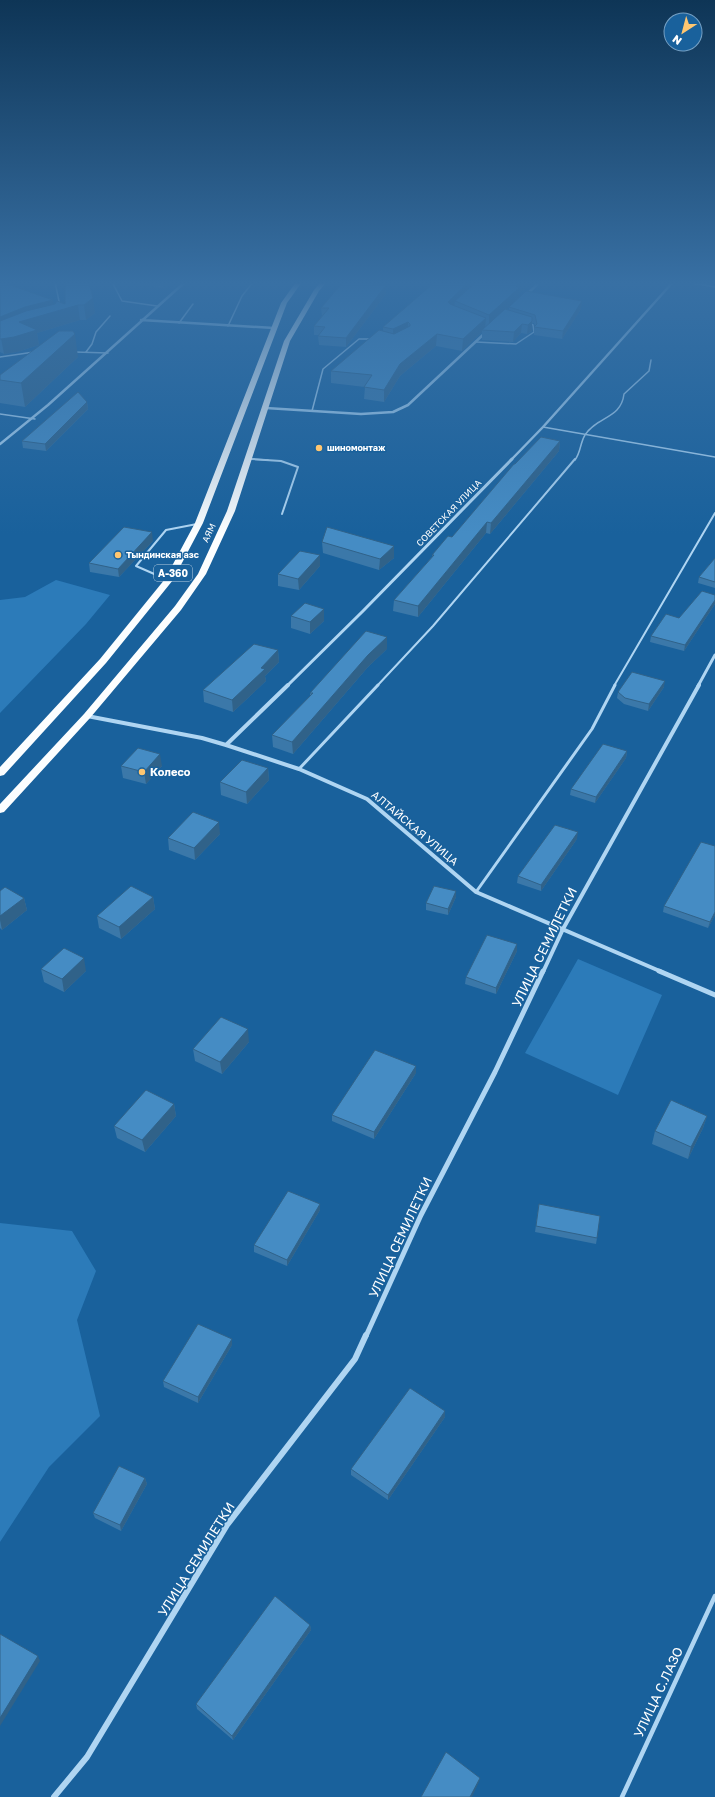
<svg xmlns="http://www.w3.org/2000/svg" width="715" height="1797" font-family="'Golos Text',sans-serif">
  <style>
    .green { fill: #2c7bb9 }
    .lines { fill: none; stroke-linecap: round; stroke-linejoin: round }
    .service-far3 { stroke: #afd5f2; stroke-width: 1.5 }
    .service-far2 { stroke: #afd5f2; stroke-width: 2 }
    .service-far1 { stroke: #afd5f2; stroke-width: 3 }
    .service { stroke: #afd5f2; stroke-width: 4.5 }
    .minor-far4 { stroke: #afd5f2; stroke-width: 2.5 }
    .minor-far3 { stroke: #afd5f2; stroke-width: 3 }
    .minor-far2 { stroke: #afd5f2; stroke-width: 4 }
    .minor-far1 { stroke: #afd5f2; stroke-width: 5 }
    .minor { stroke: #afd5f2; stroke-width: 6 }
    .trunk { fill: #fcfeff; fill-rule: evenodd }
    .wall { fill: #3b78a9 }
    .shaded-wall { fill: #306289 }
    .building { fill: #458cc4; stroke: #306289 }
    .poi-dot { fill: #ffc670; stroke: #19619c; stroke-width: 1.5 }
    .labels { text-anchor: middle; stroke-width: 3; stroke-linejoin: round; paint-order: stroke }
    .far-poi-label { font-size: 9px; font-weight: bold; fill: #fff; stroke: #19619c; text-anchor: start }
    .far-street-label { font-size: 9px; fill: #fff; stroke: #19619c }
    .shield { fill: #19619c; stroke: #bad0e1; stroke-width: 1 }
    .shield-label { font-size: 10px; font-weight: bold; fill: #fff }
    .poi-label { font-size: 11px; font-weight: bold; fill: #fff; stroke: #19619c; text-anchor: start }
    .street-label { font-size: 11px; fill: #fff; stroke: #19619c }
    .near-street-label { font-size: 13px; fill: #fff; stroke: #19619c }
  </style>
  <rect width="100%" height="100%" fill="#19619c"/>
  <path class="green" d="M56,580l54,15 -24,29 -86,89v-113l25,-3z
    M578,959l84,36 -44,100 -93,-42z
    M0,1223l72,8 24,40 -19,49 23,96 -51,51 -49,75z"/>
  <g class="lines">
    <path class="service-far3" d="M55,282l5,24
      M112,282l10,19 35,5
      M686,282l29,5
      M179,323l14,-19
      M228,326l14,-30 11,-14
      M476,342l40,2 18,-12 -1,-7 -4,-2
      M75,352l33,1
      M86,352l6,-8 4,-12 14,-16
      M0,357l34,-5
      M312,411l11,-42 36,-30h12
      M0,414l35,5
      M543,427l172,30
      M249,459l19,1
      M575,460c6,-8 5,-17 10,-25 12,-19 36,-16 39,-41l25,-23 2,-11"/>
    <path class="service-far2" d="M252,459l29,2 17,6 -16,47
      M168,580l-32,-14 30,-36 31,-6
      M377,686l56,-60 142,-167
      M614,686l101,-173"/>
    <path class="service-far1" d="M299,769l79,-84
      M476,892l116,-163 23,-44"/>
    <path class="service" d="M622,1797l93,-201"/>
    <path class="minor-far4" d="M527,294l13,-12
      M141,320l133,8
      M266,408l95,6 32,-2 15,-7 77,-72
      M0,444l48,-39 137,-123
      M511,460l32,-33 130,-145"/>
    <path class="minor-far3" d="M287,686l76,-75 149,-152
      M698,686l17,-31"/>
    <path class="minor-far2" d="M87,716l115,22 24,7 73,24 68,30 109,93 186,80
      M226,745l62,-60
      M543,972l20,-43 136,-244"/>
    <path class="minor-far1" d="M659,971l56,24
      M366,1336l55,-121 74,-143 48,-101"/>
    <path class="minor" d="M54,1797l33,-40 140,-232 128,-166 11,-24"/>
    <path class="trunk" d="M296,282h6l-15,21 -84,220 -30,57 -67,83 -102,112 -4,1v-9l100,-108 65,-80 30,-56 86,-220z
      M321,282h6l-8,9 -29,50 -55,170 -29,63 -25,36 -91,108 -86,94 -4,1v-9l84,-90 91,-108 23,-32 29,-63 57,-170 30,-51z"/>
  </g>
  <path class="wall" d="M0,282h14l-6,3 45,15v4h12v-22l30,31 -9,7h-6l-43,13 2,12 -22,7 -13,2 -4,-2z
    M138,282h32l-6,6 -26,-4z
    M435,282l84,12 -12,15 2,1v-3l72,2 -19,30 -28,-4v-8l1,-1 -1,-3h-2v8l-5,3 -6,-1 -8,9 -31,-2v-8l-20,19 -26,-5 -36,30 -16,26 -20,-3 1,-12 -34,-4v-12l52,-40v-4z
    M386,285v9l-40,53 -27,-2 -1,-9 1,-1h-5v-9l8,-10 -1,-8z
    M78,357l-53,50 -25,-4v-28z
    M87,402l1,7 -42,42 -23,-3 -1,-7z
    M560,441l-1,10 -69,83 -4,-1 -68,84 -25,-6 1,-11 38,-43v-2l20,-18 63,-73z
    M153,541l-34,36 -29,-5 -1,-9z
    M322,542l72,4v12l-15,12 -56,-17z
    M715,558v30l-17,-5 1,-6z
    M320,566l-21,24 -21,-4v-12z
    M715,595v9l-31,47 -34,-9 1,-6z
    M291,616l33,5 -14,13 -19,-6z
    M387,649l-19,18 -75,87 -20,-7 -1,-12 38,-39v-3z
    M278,650l1,12 -14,14 1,5 -33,31 -29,-10 -1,-12z
    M664,687l-16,24 -24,-7 -7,-6 1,-6z
    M627,751l-1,7 -31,45 -25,-8 1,-6z
    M121,766h41l-16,18 -23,-6z
    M268,768l1,12 -22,24 -26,-9 -1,-13z
    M220,834l-25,26 -26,-10 -1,-12z
    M577,839l-36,52 -24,-8 1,-7z
    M715,846v69l-7,13 -45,-16 1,-6z
    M0,891l24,7 3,12 -25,20 -2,-2z
    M456,891v6l-8,18 -22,-5v-7z
    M153,897l2,12 -34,30 -22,-11 -2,-12z
    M517,944v7l-21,43 -31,-10 1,-7z
    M41,969l45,2 -22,21 -20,-10z
    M249,1042l-27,32 -27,-13 -2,-12z
    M416,1073l-42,66 -42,-18v-6z
    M174,1104l2,12 -31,36 -28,-14 -3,-12z
    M707,1116l-4,12 -15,31 -36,-15 3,-13z
    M320,1204v6l-33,56 -33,-14v-7z
    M539,1204l58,34 -1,6 -61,-12z
    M232,1345l-34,58 -34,-16 -1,-6z
    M445,1411v6l-57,83 -37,-25v-6z
    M145,1478l2,6 -26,47 -26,-13 -2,-5z
    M310,1625l1,5 -78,110 -36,-31 -1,-5z"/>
  <path class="shaded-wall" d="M0,282h14l-14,6z
    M163,282h7l-6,6z
    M469,282h12l-26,19 -1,6 -6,6v-11z
    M521,282h13l-15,12v4l-30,28v-11l27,-29z
    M386,285v9l-40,53v-9z
    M93,298l2,15 -9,7 -2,-15z
    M53,300l2,12 23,-7 2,15 -43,13 2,12 -22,7 -13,2 -4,-21v-16l25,-10z
    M582,301l-1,8 -19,30 1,-8z
    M486,318l-1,11 -3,1v2l-20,19 1,-12z
    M532,321v10l-5,3 1,-9z
    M408,322v12l-15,7v-12z
    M522,324l-1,9 -8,9 1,-10z
    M75,334l3,23 -53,50 -4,-24z
    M437,334l-1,12 -36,30 -16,26v-12l16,-26z
    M87,402l1,7 -42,42 -1,-7z
    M560,441l-1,10 -69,83 1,-11z
    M487,522l-1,11 -68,84v-11z
    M152,532l1,9 -34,36 -1,-8z
    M394,546v12l-15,12 1,-11z
    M320,555v11l-21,24 -1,-11z
    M715,600v4l-31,47 1,-6z
    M324,609v12l-14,13v-12z
    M387,637v12l-19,18 -75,87 -1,-12 76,-87z
    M278,650l1,12 -14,14 1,5 -33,31 -1,-12z
    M665,681l-1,6 -16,24 1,-7z
    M627,751l-1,7 -31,45 1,-6z
    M160,754l2,12 -16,18 -2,-12z
    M268,768l1,12 -22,24 -1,-12z
    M219,822l1,12 -25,26 -1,-12z
    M578,832l-1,7 -36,52v-6z
    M456,891v6l-8,18v-6z
    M153,897l2,12 -34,30 -2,-12z
    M24,898l3,12 -25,20 -2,-10v-4z
    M715,912v3l-7,13 2,-6z
    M517,944v7l-21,43v-6z
    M84,958l2,13 -22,21 -2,-13z
    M248,1029l1,13 -27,32 -2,-12z
    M416,1066v7l-42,66v-7z
    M174,1104l2,12 -31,36 -3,-12z
    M707,1116l-4,12 -15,31 3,-12z
    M320,1204v6l-33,56v-6z
    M232,1339v6l-34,58v-6z
    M445,1411v6l-57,83v-5z
    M145,1478l2,6 -26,47 -1,-6z
    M310,1625l1,5 -78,110 -1,-4z
    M38,1656l2,5 -40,65v-8z
    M480,1778l-1,4 -7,15h-2z"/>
  <path class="building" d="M0,282h1l52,18 -28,7 -25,10z
    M65,282h24l4,16 -9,7h-6l-59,17 18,8 -23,7 -13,2h-1v-18l26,-10 29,-7 2,-3 8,3z
    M343,282h13l30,3 -40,53 -28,-2 7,-9 -11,-1 15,-18h-8z
    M435,282h34l-21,20 2,2 36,14 -23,21 -26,-5 -37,30 -16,26 -20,-3 8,-12 -41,-4 48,-41 15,4 16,-8v-2l-2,-2 -15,7 -10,-2z
    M476,282h45l-5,4 4,1 -31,28 -34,-14z
    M526,291l56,10 -19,30 -29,-4 3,-3 -2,-9 -26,-8z
    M505,309l27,8v4l-4,4 -6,-1 -8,8 -32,-2z
    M59,331h14l2,3 -54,49 -21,-3v-5z
    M78,392l9,10 -42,42 -23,-3z
    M541,437l19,4 -69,82 -4,-1 -69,84 -24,-6 40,-45h-2l16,-19 4,1 62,-73h1z
    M124,527l28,5 -34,37 -29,-6z
    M327,527l67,19 -14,13 -58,-17z
    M300,551l20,4 -22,24 -20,-5z
    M715,558v24l-16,-5z
    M702,591l13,4v5l-30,45 -34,-9 15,-22 13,4z
    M305,603l19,6 -14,13 -19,-6z
    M366,631l21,6 -19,18 -76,87 -20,-7 41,-42h-3z
    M254,644l24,6 -17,18 4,1 -33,31 -29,-10z
    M632,672l33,9 -16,23 -24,-6 -7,-6z
    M603,744l24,7 -31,46 -25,-8z
    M138,748l22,6 -16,18 -23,-6z
    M242,760l26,8 -22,24 -26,-10z
    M193,812l26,10 -25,26 -26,-10z
    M555,825l23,7 -37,53 -23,-9z
    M701,842l14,4v66l-5,10 -46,-16z
    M131,886l22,11 -34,30 -22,-11z
    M434,886l22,5 -8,18 -22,-6z
    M5,887l19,11 -24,18v-25z
    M487,935l30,9 -21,44 -30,-11z
    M64,948l20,10 -22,21 -21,-10z
    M221,1017l27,12 -28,33 -27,-13z
    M375,1050l41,16 -42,66 -42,-17z
    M146,1090l28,14 -32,36 -28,-14z
    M671,1100l36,16 -16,31 -36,-16z
    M288,1191l32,13 -33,56 -33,-15z
    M539,1204l61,12 -3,22 -61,-12z
    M198,1324l34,15 -34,58 -35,-16z
    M410,1388l35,23 -57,84 -37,-26z
    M119,1466l26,12 -25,47 -27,-12z
    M275,1596l35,29 -78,111 -36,-32z
    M0,1634l38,22 -38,62z
    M446,1752l34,26 -10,19h-49z"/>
  <linearGradient id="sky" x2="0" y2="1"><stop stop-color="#0e3556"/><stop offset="0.53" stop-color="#3870a4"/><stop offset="1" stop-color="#3870a4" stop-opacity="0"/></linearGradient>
  <rect width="715" height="534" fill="url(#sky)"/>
  <g class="poi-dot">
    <circle cx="319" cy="448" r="4"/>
    <circle cx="118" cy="555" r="4"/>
    <circle cx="142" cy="772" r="4"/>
  </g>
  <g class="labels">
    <g class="far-poi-label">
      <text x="327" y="451">шиномонтаж</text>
      <text x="126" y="558">Тындинская азс</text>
    </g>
    <g class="far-street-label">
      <text transform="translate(449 513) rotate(-46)" y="3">СОВЕТСКАЯ УЛИЦА</text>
      <text transform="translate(209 533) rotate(-65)" y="3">АЯМ</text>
    </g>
    <rect class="shield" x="154" y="565" width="38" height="16" rx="3"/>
    <g class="shield-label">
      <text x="173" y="577">А-360</text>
    </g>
    <g class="poi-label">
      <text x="150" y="776">Колесо</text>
    </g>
    <g class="street-label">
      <text transform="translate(415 828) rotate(40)" y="4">АЛТАЙСКАЯ УЛИЦА</text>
    </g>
    <g class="near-street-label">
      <text transform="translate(544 947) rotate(-64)" y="5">УЛИЦА СЕМИЛЕТКИ</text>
      <text transform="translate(400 1237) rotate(-65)" y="5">УЛИЦА СЕМИЛЕТКИ</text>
      <text transform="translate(196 1559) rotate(-58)" y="5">УЛИЦА СЕМИЛЕТКИ</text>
      <text transform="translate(658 1692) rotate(-65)" y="5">УЛИЦА С.ЛАЗО</text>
    </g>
  </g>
  <g transform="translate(683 32) rotate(216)"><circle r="19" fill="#19619c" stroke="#75a0c4"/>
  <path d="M0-3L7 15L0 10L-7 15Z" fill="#ffc670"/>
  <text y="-6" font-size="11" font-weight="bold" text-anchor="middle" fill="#ffffff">N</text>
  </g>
</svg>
